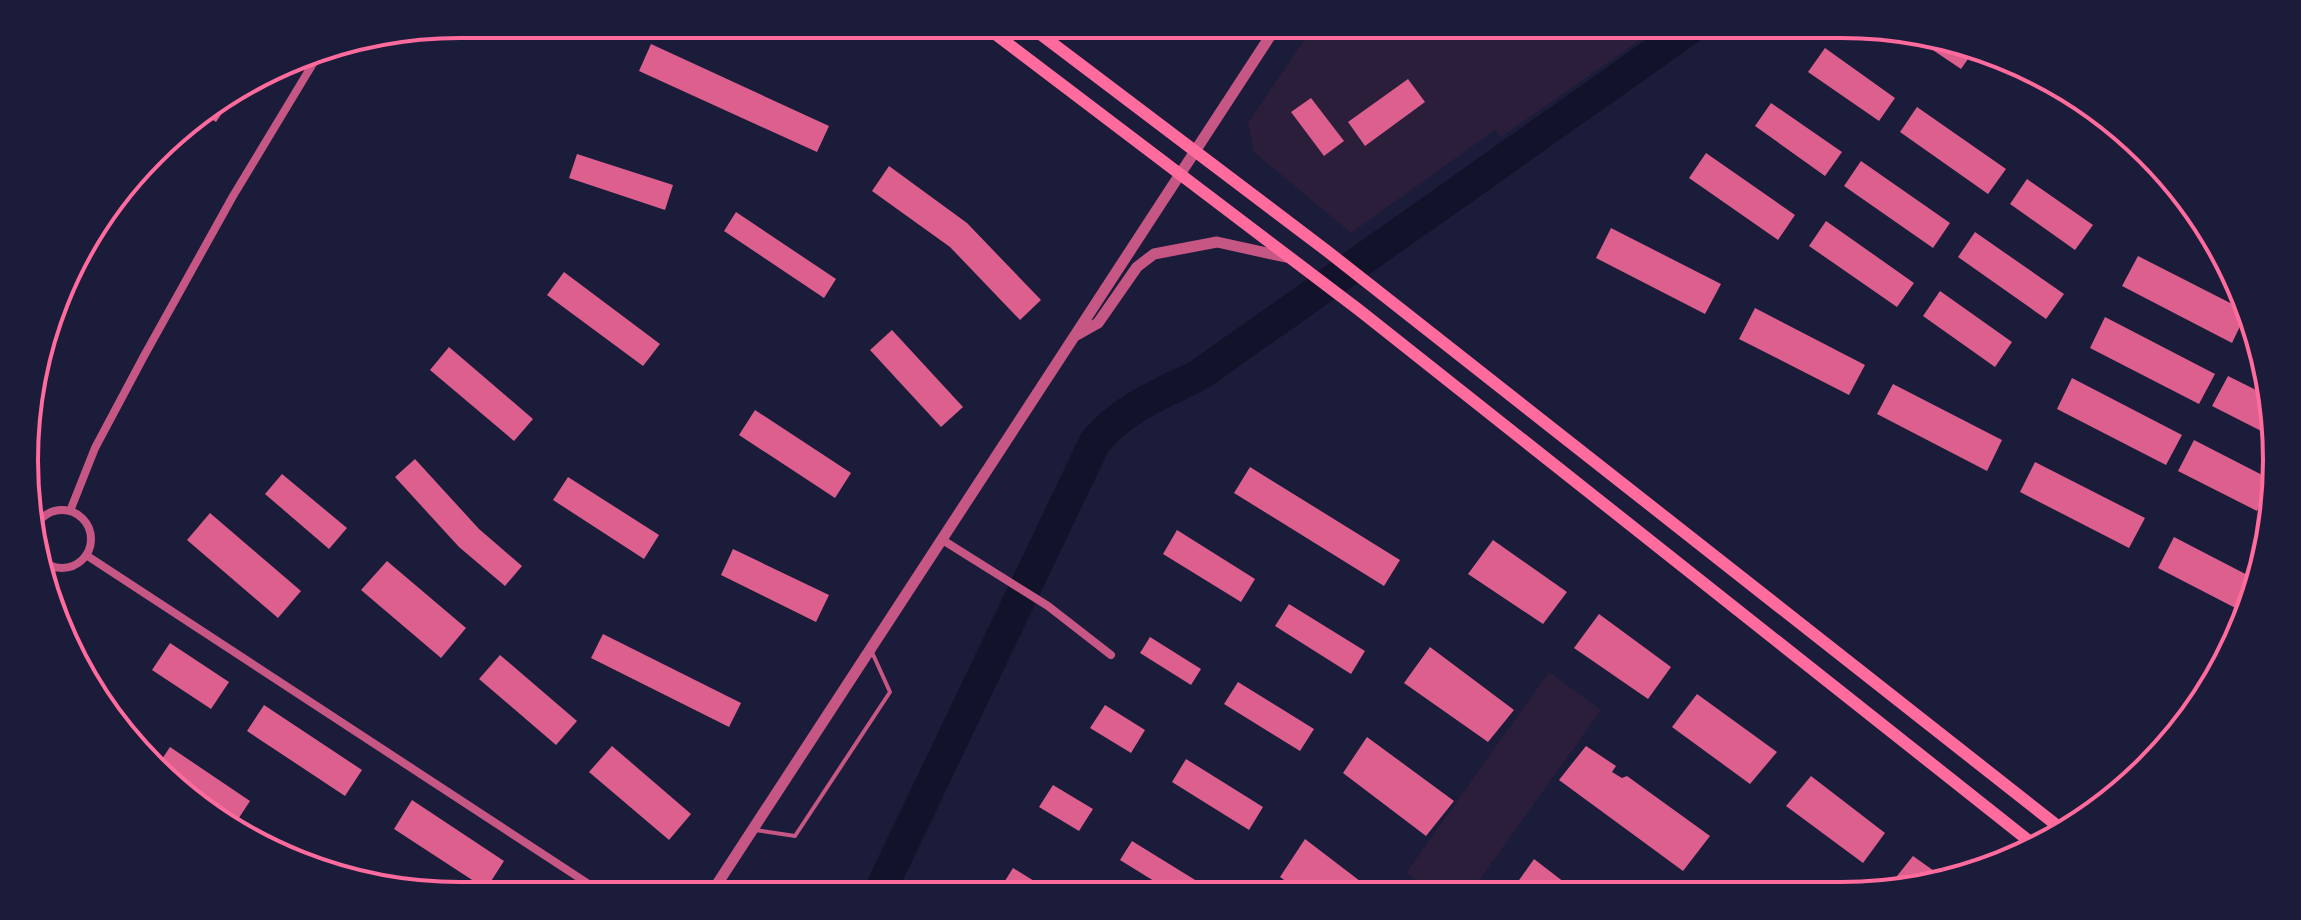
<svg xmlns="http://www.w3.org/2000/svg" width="2301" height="920" font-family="'Space Grotesk',sans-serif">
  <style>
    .green { fill: #2a1e3b }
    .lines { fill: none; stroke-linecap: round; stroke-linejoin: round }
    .river { stroke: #12122b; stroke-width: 32 }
    .building { fill: #dd5f8e }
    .service { stroke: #c65784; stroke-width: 4 }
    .minor { stroke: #c65784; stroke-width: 8 }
    .tertiary { stroke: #c65784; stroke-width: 11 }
    .secondary { stroke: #ff6b9d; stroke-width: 12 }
    .rim { fill: none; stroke: #ff6b9d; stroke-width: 4 }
  </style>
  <rect width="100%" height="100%" fill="#1b1b3a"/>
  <path class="green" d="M1315,24h348l-162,113 -6,-7 -144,103 -97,-81 -6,-29z
    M1549,672l52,38 -131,183h-34l-30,-20z"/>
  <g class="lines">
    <path class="river" d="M878,895l217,-453c28,-34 66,-48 104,-67l497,-351"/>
  </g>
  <path class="building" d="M1912,36l42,7 23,3 -16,23z
    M651,44l178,82 -12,26 -178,-81z
    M1825,48l70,50 -16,23 -71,-49z
    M1408,79l17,23 -60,44 -17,-24z
    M233,97l-17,25 -12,-8 28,-16z
    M1311,98l33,43 -20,15 -33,-44z
    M1771,103l71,49 -17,24 -70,-50z
    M1917,107l89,62 -18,25 -88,-62z
    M1706,153l89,62 -17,25 -89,-62z
    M577,154l96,31 -8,25 -96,-32z
    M1861,161l89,62 -17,25 -89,-62z
    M889,166l78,57 74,77 -21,20 -70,-73 -78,-56z
    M2027,179l66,46 -18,25 -65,-46z
    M736,212l100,67 -12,19 -100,-67z
    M1826,221l88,62 -17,24 -88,-61z
    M1611,228l110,56 -16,30 -109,-56z
    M1975,232l89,62 -18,25 -88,-62z
    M2138,256l106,54 1,6 -13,27 -110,-57z
    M564,272l96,72 -17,22 -96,-71z
    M1940,291l72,51 -17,25 -72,-51z
    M1755,308l110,57 -16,30 -110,-56z
    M2105,317l110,57 -16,30 -109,-56z
    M892,330l71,77 -22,20 -71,-77z
    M449,347l84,72 -19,22 -84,-71z
    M2228,376l38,19 10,36 -1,7 -63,-32z
    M2072,378l110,57 -16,30 -109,-56z
    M1893,384l109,56 -15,31 -110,-57z
    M755,410l96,63 -16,25 -96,-63z
    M2194,440l76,39 -1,9 -12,23 -79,-40z
    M415,459l64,70 43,37 -17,20 -46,-39 -64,-70z
    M2035,462l110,56 -16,30 -109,-56z
    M1250,467l150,93 -16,26 -150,-93z
    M282,474l65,54 -18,21 -64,-55z
    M568,477l91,58 -15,24 -91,-59z
    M210,513l91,78 -23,27 -91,-78z
    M1177,530l78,49 -14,23 -78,-48z
    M2174,537l83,43 -3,20 -7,14 -89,-46z
    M1493,540l74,52 -24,32 -75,-50z
    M733,549l96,46 -13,27 -95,-47z
    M387,561l79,67 -25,30 -80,-68z
    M1289,604l76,47 -14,23 -76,-48z
    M1599,614l72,53 -23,32 -74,-51z
    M603,634l138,69 -12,24 -138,-69z
    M1150,637l51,32 -10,16 -51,-32z
    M170,643l59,39 -18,27 -59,-39z
    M1430,647l84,63 -26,32 -84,-59z
    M500,655l77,66 -21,24 -77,-66z
    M1238,682l76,47 -14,22 -76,-47z
    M1697,694l80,58 -27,32 -78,-57z
    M264,705l98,65 -17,26 -98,-65z
    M1105,705l40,25 -14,23 -41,-25z
    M109,708l21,13 -4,7z
    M1367,737l87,64 -28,35 -83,-63z
    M612,746l79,68 -22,26 -80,-68z
    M1586,746l30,20 -4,6 10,6 5,-2 83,60 -27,35 -124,-91z
    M170,747l80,54 -17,26 -41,-24 -34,-38z
    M1186,759l77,48 -14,23 -77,-48z
    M1811,776l74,57 -22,30 -77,-57z
    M1053,785l40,24 -14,22 -40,-24z
    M412,800l92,61 -18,28 -92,-60z
    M1305,839l72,55h-74l-23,-17z
    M1132,841l68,42 -7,11h-18l-55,-34z
    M1913,856l31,22 -46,14 -13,-1z
    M1534,859l39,30 4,4h-67z
    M1013,868l42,26 -54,1 -3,-3z"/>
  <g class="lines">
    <path class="service" d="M755,830l40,6 95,-144 -19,-42"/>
    <path class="minor" d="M33 539a29 29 0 1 1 58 0a29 29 0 1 1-58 0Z
      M70,511l25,-63 49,-92 89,-160 90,-149
      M941,539l107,67 63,49
      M86,555l521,341
      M46,582l7,-15"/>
    <path class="tertiary" d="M1075,336l23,-13 39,-56 17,-13 63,-12 73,16
      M710,895l568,-871"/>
    <path class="secondary" d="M982,24l377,286 679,538
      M1027,24l300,227 737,580"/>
  </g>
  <path d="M0 0H2301V920H0ZM460 38H1841A422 422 0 0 1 2263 460V460A422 422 0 0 1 1841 882H460A422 422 0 0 1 38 460V460A422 422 0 0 1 460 38Z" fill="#1b1b3a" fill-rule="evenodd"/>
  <path class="rim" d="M460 38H1841A422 422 0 0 1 2263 460V460A422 422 0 0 1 1841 882H460A422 422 0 0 1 38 460V460A422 422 0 0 1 460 38Z"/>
</svg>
